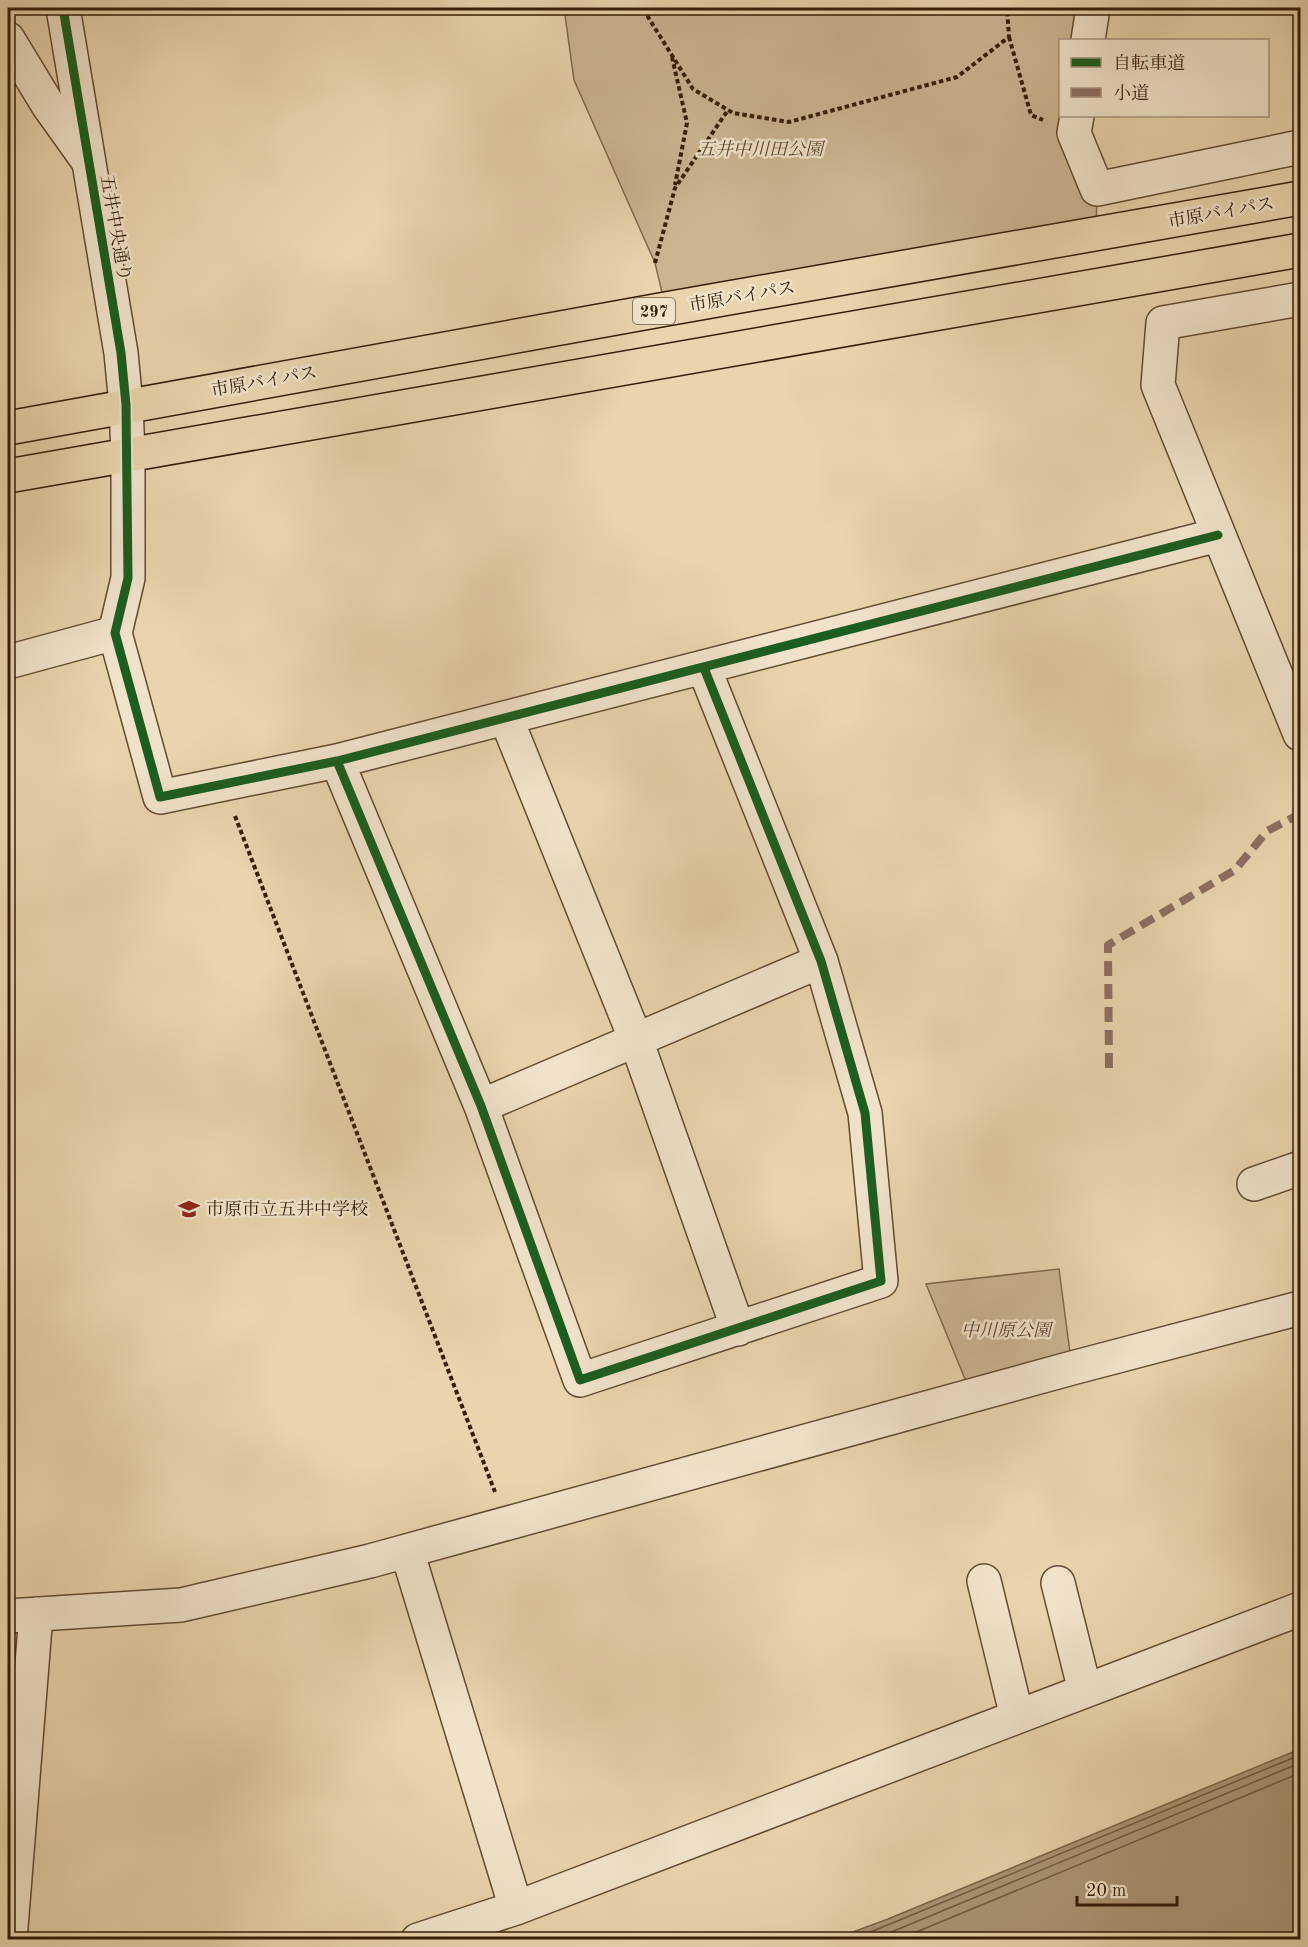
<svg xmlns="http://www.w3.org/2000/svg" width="1308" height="1947" font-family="'Old Standard TT','Noto Serif JP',serif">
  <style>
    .green { fill: #cbb591; stroke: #81694d; stroke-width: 1.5 }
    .water { fill: #ac9675; stroke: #7d664a; stroke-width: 1.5 }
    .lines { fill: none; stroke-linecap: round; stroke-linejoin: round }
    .shore { stroke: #725a3f; stroke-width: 1.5 }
    .minor-casing { stroke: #644b32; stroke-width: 36 }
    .tertiary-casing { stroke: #644b32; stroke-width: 36 }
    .trunk-casing { stroke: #371d09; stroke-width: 36 }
    .path { stroke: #371d09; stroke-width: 4; stroke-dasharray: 4.5 3; stroke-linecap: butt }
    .minor { stroke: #f1e3ca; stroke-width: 33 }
    .tertiary { stroke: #f1e3ca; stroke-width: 33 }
    .trunk { stroke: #e9d4ad; stroke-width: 33 }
    .quiet { stroke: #8d6e63; stroke-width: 8; stroke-dasharray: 15 8; stroke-linecap: butt }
    .cycleway-casing { stroke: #f1e3ca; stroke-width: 13 }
    .cycleway { stroke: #1b5e20; stroke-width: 9 }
    .labels { text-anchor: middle; stroke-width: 5; stroke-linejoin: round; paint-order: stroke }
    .shield { fill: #f1e3ca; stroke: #6f5843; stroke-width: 1.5 }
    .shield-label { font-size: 16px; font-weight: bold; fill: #371d09 }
    .park-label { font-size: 18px; font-style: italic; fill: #5c432b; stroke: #f1e3ca }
    .street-label { font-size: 18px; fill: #371d09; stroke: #f1e3ca }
    .poi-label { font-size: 18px; fill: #371d09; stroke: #f1e3ca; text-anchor: start }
  </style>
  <rect width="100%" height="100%" fill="#e9d4ad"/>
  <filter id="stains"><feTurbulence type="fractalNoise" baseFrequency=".00333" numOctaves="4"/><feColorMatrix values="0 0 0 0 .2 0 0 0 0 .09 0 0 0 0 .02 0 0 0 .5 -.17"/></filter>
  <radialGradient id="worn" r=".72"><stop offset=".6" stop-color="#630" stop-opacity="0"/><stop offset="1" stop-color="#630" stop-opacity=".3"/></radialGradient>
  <path class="green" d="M564,8h529l-5,32h-28v76l37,73 -1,46 -430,74 -11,-46 -81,-183z
    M1059,1269l13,99 -100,28 -46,-112z"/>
  <path class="water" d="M1300,1749v190h-466l54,-20z"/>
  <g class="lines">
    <path class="shore" d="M851,1940l449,-185
      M872,1940l428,-177
      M897,1940l403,-167"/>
    <defs>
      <path id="minor" d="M8,39l40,66 40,56
        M1088,40l5,-32
        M1077,116l-3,17 23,56 203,-42
        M1300,299l-137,24 -5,62 142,349
        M128,454v124l-13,55 45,164 177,-36 881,-226
        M8,662l107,-29
        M506,718l130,322 102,289
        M337,761l144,345 99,274 301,-99 -16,-168 -44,-152 -117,-293
        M481,1106l340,-145
        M1254,1184l46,-16
        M407,1551l109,357
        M984,1581l33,136
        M1058,1583l27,108
        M8,1616l173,-11 189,-44 702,-193 228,-60
        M10,1940l26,-326
        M418,1940l98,-32 784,-299"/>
      <path id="tertiary" d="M63,8l58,345 5,52 2,49"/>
      <path id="trunk" d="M8,428l658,-119 634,-111
        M8,476l1292,-226"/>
    </defs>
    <use href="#minor" class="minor-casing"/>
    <use href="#tertiary" class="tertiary-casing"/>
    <use href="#trunk" class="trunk-casing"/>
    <path class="path" d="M648,8v9l45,72 40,24 56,9 168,-45 52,-40 -2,-29
      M1009,37l22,78 12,5
      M672,57l15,66 -12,62
      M655,263l20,-75 53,-78
      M235,816l260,676"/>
    <use href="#minor" class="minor"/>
    <use href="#tertiary" class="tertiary"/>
    <use href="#trunk" class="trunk"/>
    <path class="quiet" d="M1109,1068l-1,-123 127,-75 32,-39 33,-17"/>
    <defs>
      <path id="cycleway" d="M63,8l58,345 5,52 2,173 -13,55 45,164 177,-36 881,-226
        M337,761l144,345 99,274 301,-99 -16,-168 -44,-152 -117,-293"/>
    </defs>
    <use href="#cycleway" class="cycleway-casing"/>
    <use href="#cycleway" class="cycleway"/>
  </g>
  <defs>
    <symbol id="school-bare" viewBox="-9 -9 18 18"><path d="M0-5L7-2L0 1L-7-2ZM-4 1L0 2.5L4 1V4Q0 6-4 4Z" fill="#8f2418" stroke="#f1e3ca" stroke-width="2.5" paint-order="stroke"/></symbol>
  </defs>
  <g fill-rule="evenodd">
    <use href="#school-bare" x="174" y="1194" width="30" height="30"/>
  </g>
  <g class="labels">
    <rect class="shield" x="633" y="298" width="42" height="26" rx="4.5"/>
    <g class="shield-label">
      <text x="654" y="317">297</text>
    </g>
    <g class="park-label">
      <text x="760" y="155">五井中川田公園</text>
      <text x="1006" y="1336">中川原公園</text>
    </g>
    <g class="street-label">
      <text transform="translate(1221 212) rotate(-10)" y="6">市原バイパス</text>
      <text transform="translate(116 228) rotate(80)" y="6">五井中央通り</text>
      <text transform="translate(742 296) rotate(-10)" y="6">市原バイパス</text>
      <text transform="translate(264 381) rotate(-10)" y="6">市原バイパス</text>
    </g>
    <g class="poi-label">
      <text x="206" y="1215">市原市立五井中学校</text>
    </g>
  </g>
  <rect width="1308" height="1947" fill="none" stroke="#e9d4ad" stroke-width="30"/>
  <rect x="9" y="9" width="1290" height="1929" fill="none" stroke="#371d09" stroke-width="3"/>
  <rect x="15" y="15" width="1278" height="1917" fill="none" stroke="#371d09" stroke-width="1.5"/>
  <rect x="1059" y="39" width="210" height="78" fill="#f1e3ca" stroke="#a7947d" stroke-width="1.5"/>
  <rect x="1071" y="58" width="30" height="9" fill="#1b5e20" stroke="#a7947d" stroke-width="1.5"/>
  <text x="1113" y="69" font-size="18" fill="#371d09">自転車道</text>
  <rect x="1071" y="88" width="30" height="9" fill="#8d6e63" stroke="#a7947d" stroke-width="1.5"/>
  <text x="1113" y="99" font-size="18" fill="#371d09">小道</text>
  <path d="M1077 1896v9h100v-9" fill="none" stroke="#371d09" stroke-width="3"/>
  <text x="1086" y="1896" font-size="18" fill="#371d09" stroke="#f1e3ca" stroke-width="4.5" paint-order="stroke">20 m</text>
  <rect width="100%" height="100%" filter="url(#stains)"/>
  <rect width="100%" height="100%" fill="url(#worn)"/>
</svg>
